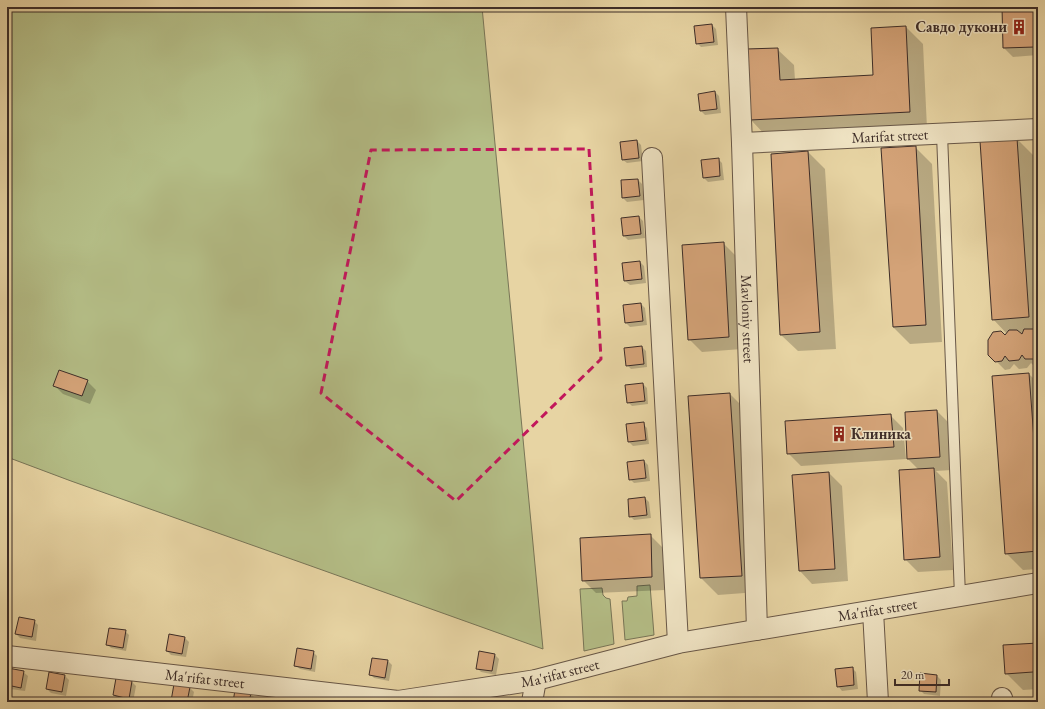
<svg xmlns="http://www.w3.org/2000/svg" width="1045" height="709" font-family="'EB Garamond',serif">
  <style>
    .green { fill: #b4bd86; stroke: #787557 }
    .shadow { fill: #0003 }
    .building { fill: #d4a378; stroke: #3d2d28 }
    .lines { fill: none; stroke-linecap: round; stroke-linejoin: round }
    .service-casing { stroke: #685747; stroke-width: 12 }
    .minor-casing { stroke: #685747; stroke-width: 22 }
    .service { stroke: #efe3c3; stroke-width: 10 }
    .minor { stroke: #efe3c3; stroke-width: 20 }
    .marked { fill: none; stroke: #c2185b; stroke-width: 3; stroke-dasharray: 8 5; stroke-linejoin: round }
    .labels { text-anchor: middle; stroke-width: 3; stroke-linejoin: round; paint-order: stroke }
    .poi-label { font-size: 15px; font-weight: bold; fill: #3d2d28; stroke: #efe3c3; text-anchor: end }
    .street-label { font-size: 15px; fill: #3d2d28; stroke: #efe3c3 }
  </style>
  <rect width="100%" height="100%" fill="#e7d4a3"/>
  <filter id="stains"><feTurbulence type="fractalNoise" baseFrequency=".005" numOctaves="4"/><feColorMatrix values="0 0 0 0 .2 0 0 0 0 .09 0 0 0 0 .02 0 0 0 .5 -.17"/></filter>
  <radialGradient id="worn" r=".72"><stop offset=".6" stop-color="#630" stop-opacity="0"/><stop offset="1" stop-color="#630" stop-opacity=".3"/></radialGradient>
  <path class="green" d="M7,7h475l61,642 -232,-83 -240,-85 -64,-24z
    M650,585l4,50 -29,5 -3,-39h5l1,-4 9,-1v-10z
    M602,588l1,7 3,3 4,1 4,45 -30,7 -4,-62z"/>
  <path class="shadow" d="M1003,7l35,1v47l-25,2 -9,-9z
    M712,25l4,4 2,16 -17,2 -4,-4z
    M906,27l17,17 4,84 -160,9 -16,-17 26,-71 17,16 1,15 79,-4z
    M715,92l4,4 2,17 -16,2 -4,-4z
    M1017,139l17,17 4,60v151h-3l-4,-4 -4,5 -8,1 -5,-5 -4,5 -5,1 -16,-16 18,-20 -14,-15z
    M637,141l4,4 2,16 -16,2 -5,-4z
    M915,147l17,17 10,178 -32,2 -17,-17z
    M808,152l17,17 11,180 -38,2 -17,-16z
    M718,159l4,4 2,17 -16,2 -4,-4z
    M638,180l4,4 2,16 -17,2 -4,-4 -1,-17z
    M639,217l4,4 2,17 -17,2 -4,-4z
    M723,243l13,13 6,93 -40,3 -13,-13z
    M640,262l4,4 2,17 -16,2 -5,-4z
    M641,304l4,4 2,17 -17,2 -4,-4z
    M642,347l4,4 1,16 -16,2 -4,-4z
    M1029,374l9,9v186l-15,1 -17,-17 -13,-176z
    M87,381l9,9 -6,14 -27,-10 -9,-9z
    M643,384l4,4 1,16 -16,2 -4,-4z
    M730,394l17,17 11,181 -40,3 -17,-17z
    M937,411l13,13 2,46 -16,1 11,11 6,88 -35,2 -13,-13 14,-89 -11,-11 -2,-46z
    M890,415l13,13 3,31 -105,7 -13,-13z
    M643,424l4,4 2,16 -16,2 -4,-4z
    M644,461l4,4 2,16 -16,2 -4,-4z
    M829,473l13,13 6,95 -36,3 -12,-13 -7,-95z
    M645,498l4,4 2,16 -17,2 -4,-4z
    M650,535l13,13 2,42 -69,3 -13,-13z
    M34,621l4,4 -2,16 -16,-3 -4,-4z
    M125,631l4,4 -3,16 -15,-3 -4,-4z
    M185,638l4,4 -3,15 -15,-2 -4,-4z
    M1038,644v45l-15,1 -17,-17z
    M313,652l4,4 -2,16 -15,-3 -5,-4z
    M495,655l4,4 -3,16 -15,-3 -4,-4z
    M388,661l4,4 -3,16 -15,-3 -4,-4z
    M852,668l4,4 2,17 -16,2 -4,-5z
    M9,669l14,3 5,4 -3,15 -15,-2 -3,-3v-9z
    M65,676l4,4 -3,16 -15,-3 -4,-4z
    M937,676l4,4 -1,16 -16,-2 -4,-4z
    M132,682l4,4 -3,16 -15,-3 -4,-4z
    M190,688l4,4 -2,10h-19l-1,-1z
    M251,694l4,4 -1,4h-20z
    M295,697l15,3 2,2h-17z"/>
  <path class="building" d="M1002,7h32l1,40 -32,1z
    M712,24l2,18 -18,2 -2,-18z
    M906,26l4,86 -160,8 -4,-71 32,-1 2,32 93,-5 -2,-47z
    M715,91l2,18 -17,2 -2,-17z
    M1017,138l12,179 -37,3 -12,-179z
    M637,140l2,18 -17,2 -2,-18z
    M916,146l10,179 -33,2 -12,-179z
    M808,151l12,181 -40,3 -9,-181z
    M719,158l1,18 -17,2 -2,-18z
    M638,179l2,17 -18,2 -1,-18z
    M639,216l2,18 -18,2 -2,-18z
    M724,242l5,95 -41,3 -6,-95z
    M640,261l2,18 -18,2 -2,-18z
    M641,303l2,18 -18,2 -2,-18z
    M1024,329h10l1,30h-10l-3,-4 -3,5 -10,1 -4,-5 -3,5 -7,1 -7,-7v-15l5,-8 8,-1 4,4 4,-5h8l5,4z
    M642,346l2,18 -18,2 -2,-18z
    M59,370l29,10 -6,16 -29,-10z
    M1029,373l9,120v58l-33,3 -13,-178z
    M643,383l2,18 -18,2 -2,-18z
    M730,393l12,183 -42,2 -12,-182z
    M937,410l3,47 -33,2 -2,-47z
    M891,414l3,33 -107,7 -2,-33z
    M644,422l2,18 -18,2 -2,-18z
    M644,460l2,18 -17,2 -2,-18z
    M934,468l6,89 -36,3 -5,-90z
    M829,472l6,97 -36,2 -7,-96z
    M645,497l2,18 -18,2 -1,-18z
    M651,534l1,43 -70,4 -2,-43z
    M19,617l16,3 -3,17 -17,-3z
    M109,628l17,2 -3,18 -17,-3z
    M169,634l16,3 -3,17 -16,-3z
    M1038,643v34l-5,-5 -28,2 -2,-29z
    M297,648l17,3 -3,18 -17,-3z
    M479,651l16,3 -3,17 -16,-2z
    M372,658l16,2 -3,18 -16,-3z
    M853,667l1,18 -17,2 -2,-18z
    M8,668l16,3 -3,17 -14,-3z
    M49,672l16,3 -3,17 -16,-3z
    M920,673l17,2 -1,17 -17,-1z
    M116,678l16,3 -3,18 -16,-4z
    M174,684l16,3 -3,15 -16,-1z
    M235,690l16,3 -2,9h-16z"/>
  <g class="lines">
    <defs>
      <path id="service" d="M942,134l18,462"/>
      <g id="minor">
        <path id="s1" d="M736,7l6,136 15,487"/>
        <path id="s2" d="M742,143l296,-14"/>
        <path d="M652,158l26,485"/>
        <path d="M873,611l5,91"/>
        <path id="s3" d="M7,656l391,45 138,-21 142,-37 360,-60"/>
        <path d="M1002,698l1,4"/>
        <path d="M532,702l4,-22"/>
      </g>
    </defs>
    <use href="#service" class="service-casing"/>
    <use href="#minor" class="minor-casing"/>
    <use href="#service" class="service"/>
    <use href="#minor" class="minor"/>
  </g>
  <path class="marked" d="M589,149l12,210 -145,142 -135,-108 50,-243z"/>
  <defs>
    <symbol id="building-bare" viewBox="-9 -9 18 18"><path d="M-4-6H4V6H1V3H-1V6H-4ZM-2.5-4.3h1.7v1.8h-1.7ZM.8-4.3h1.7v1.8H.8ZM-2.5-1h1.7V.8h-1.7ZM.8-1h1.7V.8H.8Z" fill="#8f2418" stroke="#efe3c3" stroke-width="2.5" paint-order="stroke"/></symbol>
  </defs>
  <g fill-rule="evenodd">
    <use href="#building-bare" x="1008" y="16" width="22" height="22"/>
    <use href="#building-bare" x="828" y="423" width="22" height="22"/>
  </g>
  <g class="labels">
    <g class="poi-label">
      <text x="1007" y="32">Савдо дукони</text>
      <text x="851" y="439" text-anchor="start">Клиника</text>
    </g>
    <g class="street-label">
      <text dy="5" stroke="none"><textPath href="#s2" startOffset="148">Marifat street</textPath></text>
      <text dy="5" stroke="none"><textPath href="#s1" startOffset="312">Mavloniy street</textPath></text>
      <text dy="5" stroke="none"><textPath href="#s3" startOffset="882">Ma'rifat street</textPath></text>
      <text dy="5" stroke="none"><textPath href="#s3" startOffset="558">Ma'rifat street</textPath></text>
      <text dy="5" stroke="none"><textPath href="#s3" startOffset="199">Ma'rifat street</textPath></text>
    </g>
  </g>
  <rect width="1045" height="709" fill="none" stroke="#e7d4a3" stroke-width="24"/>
  <rect x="8" y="8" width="1029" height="693" fill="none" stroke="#3d2d28" stroke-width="2"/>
  <rect x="12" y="12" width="1021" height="685" fill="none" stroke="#3d2d28"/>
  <path d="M895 679v6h54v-6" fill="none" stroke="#3d2d28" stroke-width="2"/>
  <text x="901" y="679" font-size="12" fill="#3d2d28" stroke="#efe3c3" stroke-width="3" paint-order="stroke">20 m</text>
  <rect width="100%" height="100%" filter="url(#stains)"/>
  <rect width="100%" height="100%" fill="url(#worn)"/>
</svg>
